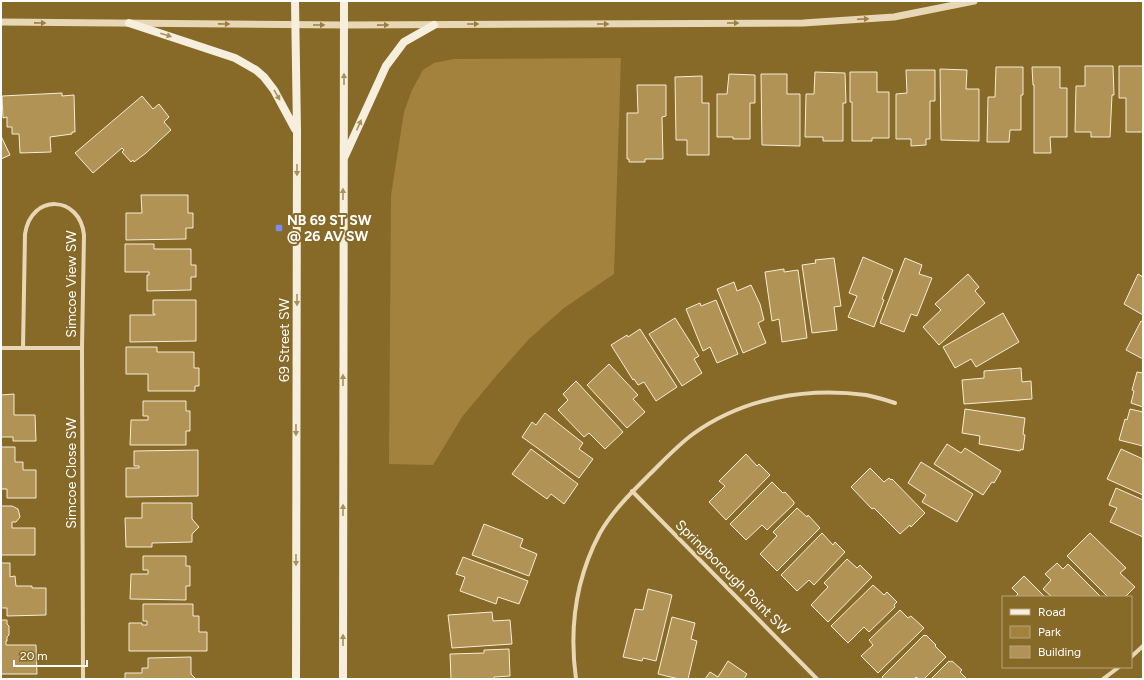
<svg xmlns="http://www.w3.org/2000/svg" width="1144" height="680" font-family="Figtree,sans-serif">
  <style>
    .green { fill: #a3823d }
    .building { fill: #b09355; stroke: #f6ecd7 }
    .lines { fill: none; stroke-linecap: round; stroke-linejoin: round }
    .minor { stroke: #e8d7b4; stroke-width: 4 }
    .tertiary { stroke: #e8d7b4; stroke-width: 7 }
    .secondary { stroke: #f7efde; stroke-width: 8 }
    .oneway { fill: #9a7f44 }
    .oneway2 { fill: #a9915f }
    .poi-dot { fill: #7a8ef0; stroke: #876928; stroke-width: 1.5 }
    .labels { text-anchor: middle; stroke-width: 4; stroke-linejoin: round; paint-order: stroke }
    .poi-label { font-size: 14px; font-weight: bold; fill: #fff; stroke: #876928; text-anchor: start }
    .street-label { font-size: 14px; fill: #fff; stroke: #876928 }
  </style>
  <rect width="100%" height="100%" fill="#876928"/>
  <path class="green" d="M621,58l-7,216 -50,34 -35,31 -32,36 -35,42 -29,48 -44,-1 2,-269 13,-83 8,-22 11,-20 11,-7 20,-4z"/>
  <path class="building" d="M1085,66h28l1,29h-2l-2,42h-19v-5h-16l1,-46h9z
    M1119,66h24v66h-17v-34h-7z
    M996,67h27v28h-2v35h-11l-1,12h-22l1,-45h7z
    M1032,67h28v21h7v49h-17l1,16h-17v-68h-1z
    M940,69l27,1 -1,19h13v52l-38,-1z
    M906,70h29v31h-5v38h-4v6l-15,1v-7h-15v-45l11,-1z
    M815,72l30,1 1,30h-3v38h-20v-4h-18l1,-43h8z
    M850,72h27v20h12v46h-17v3h-20v-39h-2z
    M729,74l26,1v28h-5v36h-17v-2h-16v-43h10z
    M761,74h26v20h13v52l-38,-1z
    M702,76v27h7v52h-22v-15h-11l-1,-63z
    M637,85h29v31l-4,1 1,42h-18v3h-16v-3h-2v-46h11z
    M62,93v3l12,-1 1,37h-3v2l-22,3 1,15 -31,1 -1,-19h-7v-7h-5v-10l-4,1 -1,-22z
    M142,96l11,13 6,-5 10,13 -5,5 7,8 -25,23 -12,9 -1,-2 -2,2 -9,-10 2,-2 -2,-2 -29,25 -18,-20z
    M1,136l9,19 -9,4z
    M141,195h47v18h5v15h-7v11l-60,1v-27h16z
    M125,244h29v5h37v16h5v12h-5v13l-44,1v-16h2v-3h-24z
    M863,257l30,13 -11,29 2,1 -10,27 -26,-10 9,-21 -8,-3z
    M834,258l7,48 -7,1 3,23 -25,3 -10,-68 14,-2 -1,-3z
    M905,258l17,7 -3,9 13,4 -15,38 -6,-2 -7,18 -24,-9z
    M784,269v3l14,-2 9,68 -25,4 -3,-23 -7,2 -7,-49z
    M968,274l11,13 -4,4 10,12 -46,42 -16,-18 18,-17 -6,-6z
    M1138,274l5,3v38l-19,-11z
    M734,282l3,9 14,-6 9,19 4,16 -6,3 8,20 -23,10 -26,-64z
    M153,300h43v41l-66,1v-27h25v-1h-2z
    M716,300l22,54 -21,9 -7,-16 -7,4 -17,-42 14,-6 1,3z
    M1003,313l16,29 -43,25 -5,-8 -16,9 -12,-21z
    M675,318l24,38 -5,3 8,14 -20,13 -33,-52z
    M1141,321l2,1v37l-17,-9z
    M640,329l37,58 -21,14 -12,-19 -6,3 -4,-6 -1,1 -22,-35 16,-10 1,2z
    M126,347h31v5h37v16h5v18h-4v5h-47v-17h-22z
    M609,364l29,31 -5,4 12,13 -18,16 -40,-43z
    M1021,368l1,14 9,-1 1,18 -68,5 -2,-24 22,-2v-7z
    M1137,372l6,1v34l-12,-4 3,-12 -2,-1z
    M576,381l47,51 -18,17 -16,-16 -5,4 -26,-27 10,-10 -5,-6z
    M14,394v21h21l1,26h-23v-4h-12v-42z
    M143,401h43v10h4v20h-4v14h-56l1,-25h17v-4h-5z
    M965,409l60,9 -2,16 2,1 -2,15 -2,-1 -1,2 -41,-7 1,-8 -18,-3z
    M1130,409l13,3v34l-24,-6 6,-21 2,1z
    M545,413l38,30 -4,6 14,10 -14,19 -57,-41 10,-15 4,3z
    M947,444l14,9 4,-5 36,23 -7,12 -2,-1 -9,13 -49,-31z
    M1,447h14v15h8v8h13v28h-29v-9h-6z
    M531,449l47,35 -14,20 -13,-10 -4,5 -35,-25z
    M1121,449l22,10v36l-36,-16z
    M198,450v46l-72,1v-29h13v-2h-5v-15z
    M746,454l11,12 2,-2 11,11 -44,45 -17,-18 16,-16 -6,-5z
    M921,462l52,32 -16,28 -35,-20 4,-7 -18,-12z
    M870,468l14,14 5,-4 2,2 1,-1 33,34 -14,14 -1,-2 -10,9 -26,-26 -2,1 -21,-22z
    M772,482l11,11 2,-1 9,10v2l-27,26 -5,-5 -16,15 -16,-16z
    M1116,488l27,12v37l-33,-15 7,-14 -8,-3z
    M142,503h50v16l7,8 -7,7v8l-40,1v4h-26l-1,-29h17z
    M1,506h11l6,3 2,8 -4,5h-4v6h23v27h-34z
    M797,508l10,9 1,-2 12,13 -43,43 -17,-17 17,-18 -4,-4z
    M484,524l39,15 -3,8 17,7 -8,22 -57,-21z
    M822,533l11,12 2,-3 10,10 -31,33 -5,-5 -12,11 -16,-16z
    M1090,533l36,35 -6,5 15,14 -10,10h-17l-41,-41z
    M143,556h43v10h4v20h-4v14l-56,-1 1,-25h17v-4h-5z
    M463,557l65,24 -9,23 -21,-7 -2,7 -36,-13 5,-14 -9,-3z
    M847,559l10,9 3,-3 12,12 -44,45 -17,-17 17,-18 -4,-4z
    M1,563h9v14l5,-1 1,10h16v2h14v27l-39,1v-8h-6z
    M1057,563l6,6 5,-5 33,33h-49l-9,-8 8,-9 -6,-6z
    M1024,576l21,21h-30l3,-3 -6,-6z
    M873,585l11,10 3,-3 10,10 -3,3 1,2 -26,25 -5,-5 -16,16 -17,-17z
    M648,589l24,6 -16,66 -13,-3 -1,3 -19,-4 12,-48 8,1z
    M143,604h50v12h6v16h8v19h-78v-28h13v2h5v-4h-4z
    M900,610l8,8 3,-2 13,12 -46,45 -17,-17 12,-11 -4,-5z
    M492,612l1,9 17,-1 2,24 -60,4 -4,-33z
    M672,617l23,6 -4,16 6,2 -9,38h-9l-21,-5z
    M1,620h6v4l2,2v9l-2,2v4h-1v4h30l1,29h-36z
    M924,635l1,1 1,-1 10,10 -1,1 11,11 -22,22h-5l-3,-2 -2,2h-30l-2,-2z
    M509,649l1,27 -16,1v2h-43l-1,-25 34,-1v-3z
    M191,657v17l5,5h-71v-6h17v-5h6v-10z
    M728,661l19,13 -3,5h-39l5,-7 8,5z
    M949,661l1,1 2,-1 10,9 -2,2 7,7h-36z"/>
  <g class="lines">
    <path class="minor" d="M1,348h81
      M23,348l2,-114c6,-41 55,-39 59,1l-2,113 1,331
      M632,491l185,188
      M1131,657l12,-11
      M576,679c-7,-51 0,-101 24,-146 13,-23 33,-42 51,-60 14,-14 27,-28 42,-39 50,-36 113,-47 173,-39 10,2 20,5 29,8
      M1103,679l16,-12"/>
    <path class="tertiary" d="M1,22l343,3 459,-2 91,-6 80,-16"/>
    <path class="secondary" d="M295,1l2,130 -1,548
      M129,23l106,35 21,12 8,7 10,13 21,39
      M344,158l42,-92 18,-24 30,-17
      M343,679l1,-678"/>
  </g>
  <defs><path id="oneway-solid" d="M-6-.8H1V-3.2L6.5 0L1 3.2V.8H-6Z"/></defs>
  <g class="oneway">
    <use href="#oneway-solid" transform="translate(863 19) rotate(-3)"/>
    <use href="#oneway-solid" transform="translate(40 23) rotate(1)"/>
    <use href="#oneway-solid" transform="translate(733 23)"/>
    <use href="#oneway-solid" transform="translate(224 24) rotate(1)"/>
    <use href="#oneway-solid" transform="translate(473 24)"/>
    <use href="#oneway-solid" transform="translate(603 24)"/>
    <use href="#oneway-solid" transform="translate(319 25)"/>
    <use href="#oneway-solid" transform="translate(383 25) rotate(-1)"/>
  </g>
  <g class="oneway2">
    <use href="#oneway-solid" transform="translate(166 35) rotate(18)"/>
    <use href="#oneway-solid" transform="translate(344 79) rotate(-90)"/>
    <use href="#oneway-solid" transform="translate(277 95) rotate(60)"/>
    <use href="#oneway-solid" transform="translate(359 125) rotate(-66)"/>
    <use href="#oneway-solid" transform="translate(297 170) rotate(90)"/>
    <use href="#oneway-solid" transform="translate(343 194) rotate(-90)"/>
    <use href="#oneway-solid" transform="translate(297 300) rotate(90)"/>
    <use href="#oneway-solid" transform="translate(343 380) rotate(-90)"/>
    <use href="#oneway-solid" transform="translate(296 430) rotate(90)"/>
    <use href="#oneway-solid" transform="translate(343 510) rotate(-90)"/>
    <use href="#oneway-solid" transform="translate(296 560) rotate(90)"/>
    <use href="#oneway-solid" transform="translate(343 640) rotate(-90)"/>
  </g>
  <rect class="poi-dot" x="275" y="224" width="8" height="8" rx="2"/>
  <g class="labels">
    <g class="poi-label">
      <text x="287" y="225">NB 69 ST SW<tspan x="287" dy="16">@ 26 AV SW</tspan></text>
    </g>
    <g class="street-label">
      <text transform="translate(71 284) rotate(-90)" y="5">Simcoe View SW</text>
      <text transform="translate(284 340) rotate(-90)" y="5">69 Street SW</text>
      <text transform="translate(71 473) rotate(-90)" y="5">Simcoe Close SW</text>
      <text transform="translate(733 577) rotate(45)" y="5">Springborough Point SW</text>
    </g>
  </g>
  <rect width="1144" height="680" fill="none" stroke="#ffffff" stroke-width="4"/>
  <rect x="1002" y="596" width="130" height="72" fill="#876928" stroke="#b7a57e"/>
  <rect x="1010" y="609" width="20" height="6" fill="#f7efde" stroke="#b7a57e"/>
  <text x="1038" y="616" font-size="12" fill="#ffffff">Road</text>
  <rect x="1010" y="626" width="20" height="12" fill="#a3823d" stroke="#b7a57e"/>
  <text x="1038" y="636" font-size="12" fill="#ffffff">Park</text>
  <rect x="1010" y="646" width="20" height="12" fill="#b09355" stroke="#b7a57e"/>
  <text x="1038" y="656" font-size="12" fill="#ffffff">Building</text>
  <path d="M14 660v6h73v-6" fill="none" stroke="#ffffff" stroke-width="2"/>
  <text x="20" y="660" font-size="12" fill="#ffffff" stroke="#876928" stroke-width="3" paint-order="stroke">20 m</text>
</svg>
